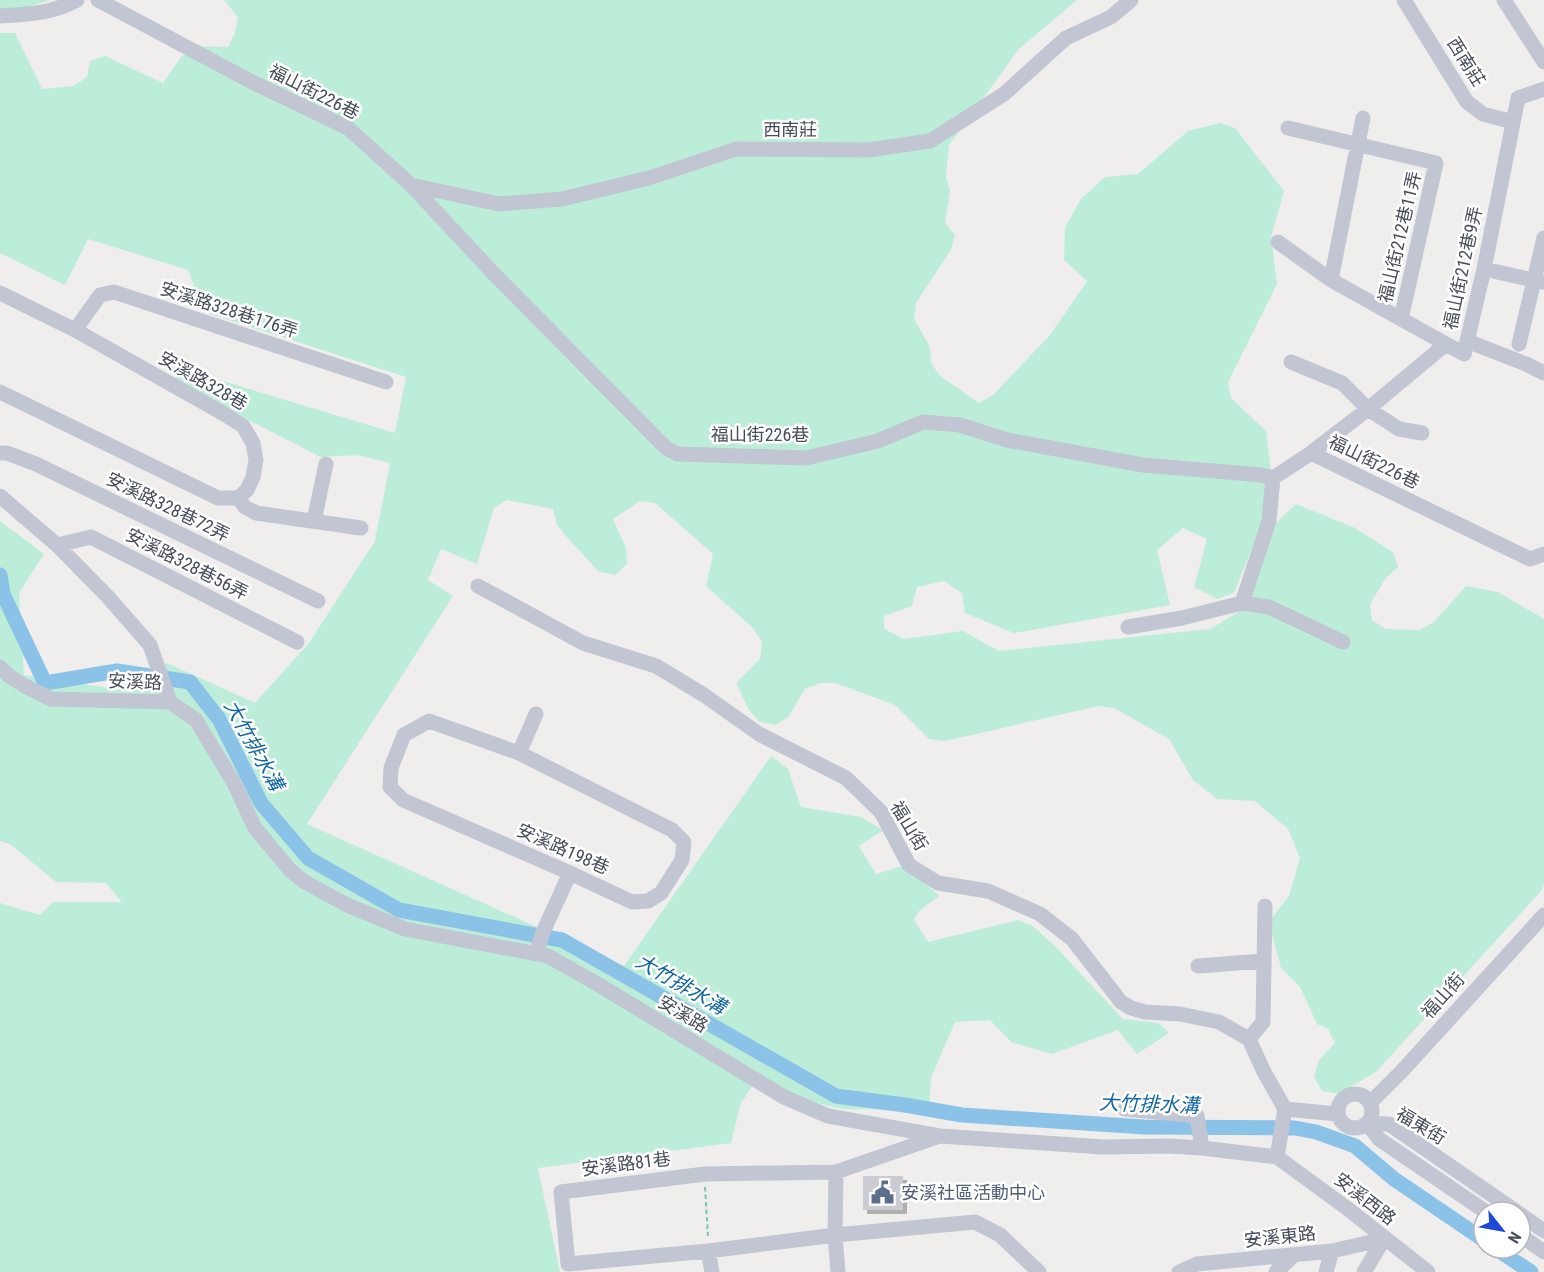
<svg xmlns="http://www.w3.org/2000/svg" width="1544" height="1272" font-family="'Roboto Condensed','Noto Sans TC',sans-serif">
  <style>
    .green { fill: #bcedd9 }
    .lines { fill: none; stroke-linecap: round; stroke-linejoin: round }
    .canal { stroke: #8ac2e8; stroke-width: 15 }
    .building { fill: #cacbd3; filter: url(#shadow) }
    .path { stroke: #75c9b1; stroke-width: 2; stroke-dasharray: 4.5 3; stroke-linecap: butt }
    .minor { stroke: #c1c6d2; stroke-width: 15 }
    .labels { text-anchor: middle; stroke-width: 5; stroke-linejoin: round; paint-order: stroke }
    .street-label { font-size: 18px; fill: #464c5a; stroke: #fff }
    .service-label { font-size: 18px; fill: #4e5e75; stroke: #fff; text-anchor: start }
    .water-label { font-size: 20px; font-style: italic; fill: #1166a2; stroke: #fff }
  </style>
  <defs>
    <filter id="shadow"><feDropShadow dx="4" dy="4" stdDeviation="0" flood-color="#0004"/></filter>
  </defs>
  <rect width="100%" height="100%" fill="#f0eded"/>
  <path class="green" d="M0,0h50l-37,12 -13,1z
    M224,0h853l-58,49 -70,96 -3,31 4,16 -5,31 10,12 -4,15 -35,53 -2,16 16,28 1,16 9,13 39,27 14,-8 57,-60 37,-54 -23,-21 1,-33 16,-28 24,-22 33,-3 50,-43 32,-8 15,5 49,63 -13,46 6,47 -49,98 3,16 35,33 6,48 -5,32 -33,82 -17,6 -23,-12 13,-48 -24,-11 -26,22 13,55 -156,28 -49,-20 -3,-20 -18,-12 -27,6 -5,19 -28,10v13l20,10 59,-8 36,20 211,-22 37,-22 28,-83 21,-20 57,23 40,25 5,15 -12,11 -16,26 2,16 14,9 33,1 14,-7 33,-37 32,6 46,27v266l-3,6 -165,181 -38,22 -16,-3 -8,-14 5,-17 16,-17 -7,-14 -11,-5 -17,-37 -19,-19 -12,-46 20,-26 11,-38 -12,-29 -33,-28 -38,-2 -24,-19 -24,-41 -55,-31 -15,-2 -154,35 -16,-2 -34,-34 -60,-22h-15l-15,6 -16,27 -13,9 -16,-3 -11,-12 -13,-27 24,-24 2,-17 -9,-14 -47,-42 7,-32 -58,-51 -15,-2 -27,18 13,29 1,16 -12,11 -16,-3 -32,-35 -10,-12 -4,-16 -46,-9 -13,8 -17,56 -36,-15 -13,31 25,16 -146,228 317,142 147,-210 17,13 13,38 60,10 22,13 -24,16 17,28 29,-9 34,31 -20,15 -5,9 14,22 90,-22 16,7 21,19 68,73 36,4 10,10 -32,21 -19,-24 -66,24 -41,-12 -21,-22 -35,2 -24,56 -2,32 -85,-1 -46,-10 -43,-17 -14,21 -10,40 -193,25 22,104h-560v-369l40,12 13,-13h69l-16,-19 -50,-1 -46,-38 -10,-3v-320l44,33 -25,39 5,82 97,15 46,-27 88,40 54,-60 66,-102 15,-78 -33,-8 -36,2 -144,-73 -4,-18 222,67 11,-56 -202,-65 -16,-42 -100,-31 -23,46 -65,-32v-220h15l27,56 32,-3 13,-9 3,-16 15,-5 58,27 19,-27 13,-10 33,1 7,-14 3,-16z"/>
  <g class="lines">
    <path class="canal" d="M0,575l3,19 42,89 72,-12 73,11 29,37 42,84 47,55 91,52 163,30 274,156 69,9 57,10 182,12 151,1 21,4 39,14 39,33 90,61
      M1495,1248l36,24"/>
  </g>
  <path class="building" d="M863,1176h40v34h-40z"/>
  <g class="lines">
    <path class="path" d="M705,1187l3,49"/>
    <path class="minor" d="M98,0l154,82 96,46 63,57 83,89 172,174 12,6 128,4 72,-17 45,-19 37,3 47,15 136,25 119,10 11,3 38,-25 57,-44 78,-65 18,10 20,-85 34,-171 26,-9
      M1404,0l63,102 16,12 30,8
      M1504,0l40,62
      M0,16c30,-2 50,-2 77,-16
      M1288,128l148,35 -35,156
      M411,185l88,19 63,-5 87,-21 87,-29 132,1 62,-9 74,-47 62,-56 45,-21 20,-17
      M1278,242l53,38 115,64
      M1484,269l58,13
      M1331,280l32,-162
      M0,293l75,37 149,84 19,12 10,17 3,17 -3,17 -6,13 -9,8h-20l-218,-106
      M75,330l25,-35 14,-3 272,90
      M1467,341l59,23 18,9
      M1519,344l25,-106
      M1291,362l51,21 26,26 31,20 23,4
      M0,453h7l29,11 282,137
      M1311,453l219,106 14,-5
      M0,496l57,49 51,52 42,48 20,57
      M238,498l7,9 11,6 105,15
      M314,521l12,-57
      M57,545l34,-8 206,105
      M478,586l105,57 73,23 48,29 55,39 87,44 35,34 28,53 29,18 50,8 52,23 32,25 49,63 10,6 14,4 35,2 39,8 30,17 14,31 22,39
      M1242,603l27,4 74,35
      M1128,627l54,-9 60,-15 27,-82 4,-43
      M0,667l9,9 16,10 26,13 119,3 26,18 38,63 21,45 35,42 13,11 44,24 58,24 143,27 51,29 185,112 44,19 112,20 163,11 66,-1 33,2 75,9 71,52 80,63
      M519,753l153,77 12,12 -2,18 -21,33 -13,8 -16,1 -62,-29 -167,-73 -13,-13 1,-19 13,-33 25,-14 90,32 17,-39
      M536,954l7,-22 27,-59
      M1198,966l65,-5
      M1249,1039l14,-17 2,-116
      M1338 1111a17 17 0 1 1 34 0a17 17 0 1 1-34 0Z
      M1370,1103l32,-32 142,-156
      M1125,1109l72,7 5,32
      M1285,1109l53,5
      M1367,1123l22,1 128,88
      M1367,1123l12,16 107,73
      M1277,1157l8,-48
      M836,1172l-1,63 -127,16 -140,13 -7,-72 144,-18 131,-2 101,-35
      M1520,1214l24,17
      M1520,1235l24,17
      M708,1251l4,21
      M838,1272l-3,-37 140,-13 25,13 39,37
      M1179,1272l18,-8 135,-13 52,-12
      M1276,1272l18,-17
      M1326,1272l6,-21
      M1364,1272l20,-33"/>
  </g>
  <defs>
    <symbol id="civic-bare" viewBox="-9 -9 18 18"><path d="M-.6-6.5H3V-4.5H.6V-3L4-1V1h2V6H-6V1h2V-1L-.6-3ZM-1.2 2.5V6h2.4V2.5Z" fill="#5c6f8a" stroke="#fff" stroke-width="2.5" paint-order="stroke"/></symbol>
  </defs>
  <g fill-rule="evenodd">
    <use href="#civic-bare" x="866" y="1176" width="33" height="33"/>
  </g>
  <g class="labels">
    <g class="street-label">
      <text transform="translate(1466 62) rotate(58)" y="6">西南莊</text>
      <text transform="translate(314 92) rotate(27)" y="6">福山街226巷</text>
      <text x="790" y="136">西南莊</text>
      <text transform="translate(1400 237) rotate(-77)" y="6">福山街212巷11弄</text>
      <text transform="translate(1463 268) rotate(-78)" y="6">福山街212巷9弄</text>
      <text transform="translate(229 310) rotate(18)" y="6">安溪路328巷176弄</text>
      <text transform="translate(203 381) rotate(30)" y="6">安溪路328巷</text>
      <text x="760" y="441">福山街226巷</text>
      <text transform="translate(1374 462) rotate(26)" y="6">福山街226巷</text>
      <text transform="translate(168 507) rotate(26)" y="6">安溪路328巷72弄</text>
      <text transform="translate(187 564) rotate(27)" y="6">安溪路328巷56弄</text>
      <text transform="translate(135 682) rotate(2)" y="6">安溪路</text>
      <text transform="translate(909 826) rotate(59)" y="6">福山街</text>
      <text transform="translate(563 849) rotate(24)" y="6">安溪路198巷</text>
      <text transform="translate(1443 996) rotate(-48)" y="6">福山街</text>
      <text transform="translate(683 1014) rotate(31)" y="6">安溪路</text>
      <text transform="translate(1421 1126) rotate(31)" y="6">福東街</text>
      <text transform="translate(626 1164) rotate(-7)" y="6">安溪路81巷</text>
      <text transform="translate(1365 1199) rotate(38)" y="6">安溪西路</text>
      <text transform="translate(1280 1237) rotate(-6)" y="6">安溪東路</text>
    </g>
    <g class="service-label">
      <text x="901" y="1199">安溪社區活動中心</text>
    </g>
    <g class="water-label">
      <text transform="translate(254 745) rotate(61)" y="7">大竹排水溝</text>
      <text transform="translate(681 984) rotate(30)" y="7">大竹排水溝</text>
      <text transform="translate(1149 1104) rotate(2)" y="7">大竹排水溝</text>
    </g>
  </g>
  <g transform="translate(1502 1230) rotate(121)"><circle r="28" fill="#ffffff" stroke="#b5b7bd" stroke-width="1.5"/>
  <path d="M0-4.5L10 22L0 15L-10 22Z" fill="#1f4ad8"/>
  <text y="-9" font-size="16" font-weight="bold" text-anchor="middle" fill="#464c5a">N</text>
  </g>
</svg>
